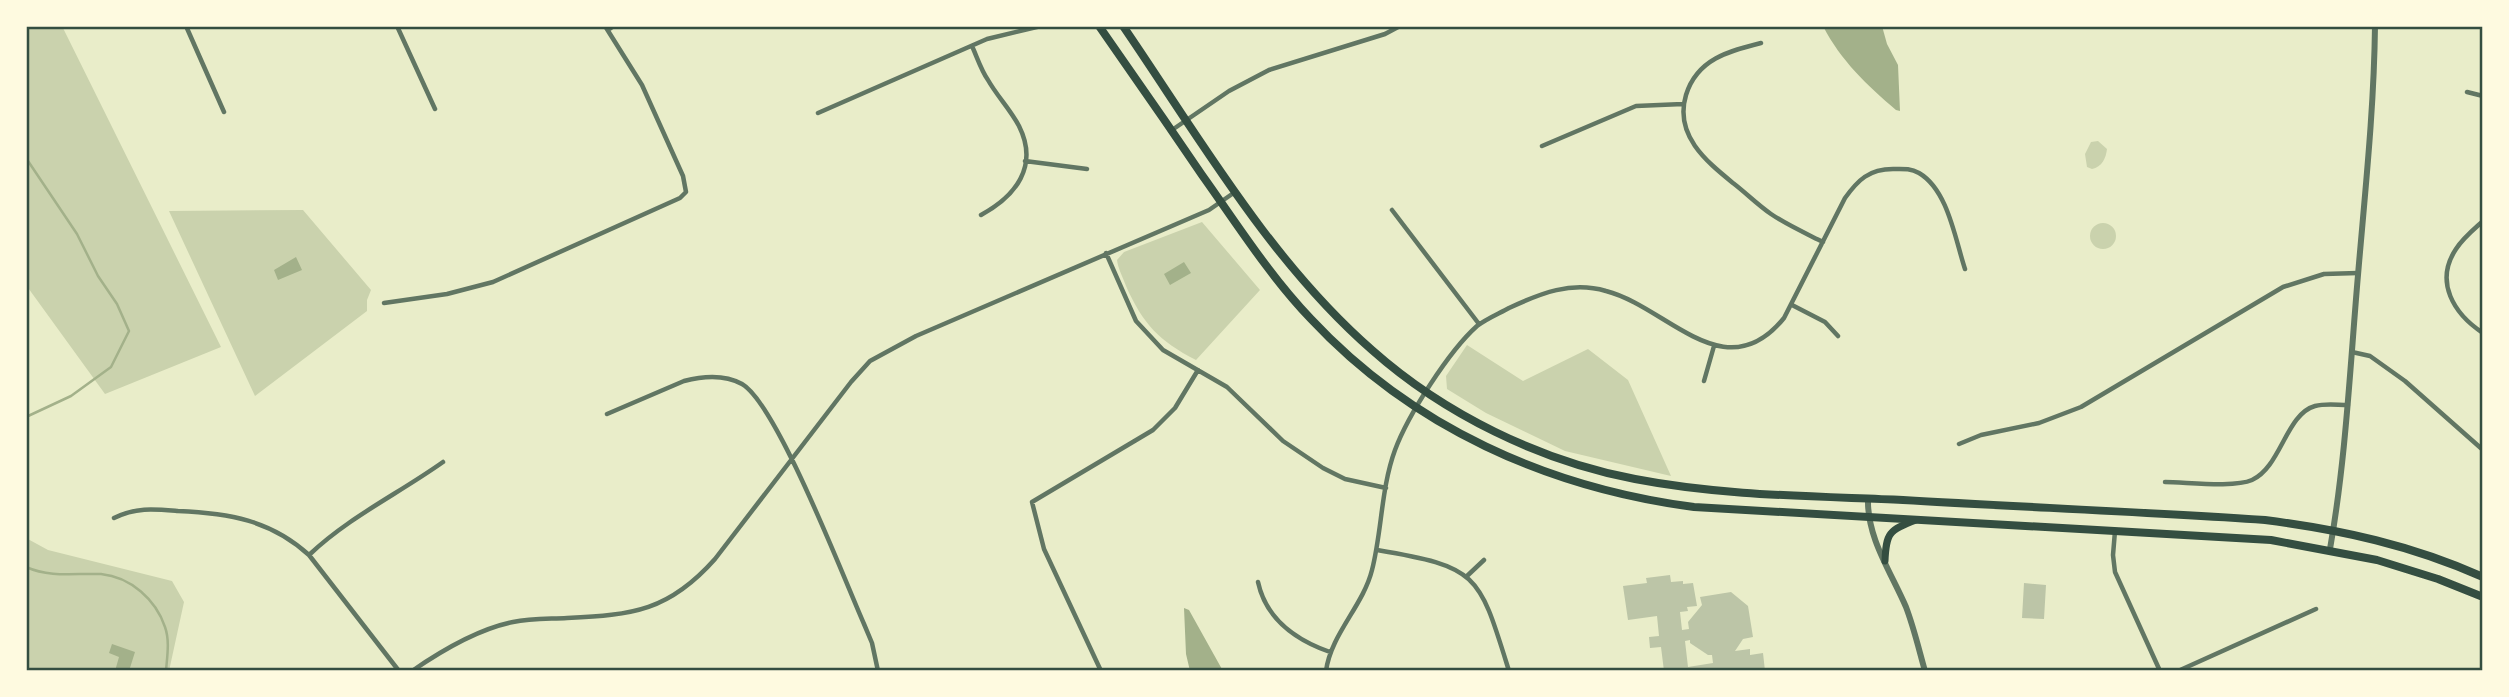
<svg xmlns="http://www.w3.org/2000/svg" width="2509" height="697" font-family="'Source Serif 4',serif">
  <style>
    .green { fill: #cad2ad }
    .water { fill: #a3b18a }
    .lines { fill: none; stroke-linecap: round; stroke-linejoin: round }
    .stream { stroke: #a3b18a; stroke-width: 2.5 }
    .building { fill: #bcc5a7; fill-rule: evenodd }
    .minor { stroke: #617663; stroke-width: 4.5 }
    .tertiary { stroke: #617663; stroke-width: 6 }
    .primary { stroke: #344e41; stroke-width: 7 }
    .trunk { stroke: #344e41; stroke-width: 8 }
    .neatline { fill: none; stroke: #344e41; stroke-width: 2.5 }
  </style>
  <rect width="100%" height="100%" fill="#e9edc9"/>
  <path class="green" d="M26,26h36l159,321 -116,47 -79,-109z
    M2098,141l9,8c-1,9 -5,18 -15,20l-5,-2 -2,-13 6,-12z
    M303,210l68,80 -4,10v11l-112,85 -86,-185z
    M1202,222l58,68 -64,70c-37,-19 -53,-36 -70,-74 -3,-9 -8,-17 -9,-26l7,-8z
    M2090 236a13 13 0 1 1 26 0a13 13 0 1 1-26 0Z
    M1467,345l56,36 65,-32 40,31 43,96 -106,-25 -79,-38 -39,-24 -1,-13z
    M26,538l22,12 124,31 12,21 -15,69h-143z"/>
  <path class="water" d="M1823,26h59l5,18 11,21 2,46 -4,-1c-29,-25 -55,-49 -73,-84z
    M296,257l6,13 -24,10 -4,-10z
    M1184,262l7,11 -21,12 -6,-11z
    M1184,608l5,2 34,61h-33l-4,-17z
    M112,644l23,8 -6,19h-14l4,-14 -10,-4z"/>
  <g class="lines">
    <path class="stream" d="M26,158l51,76 21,42 19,28 12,27 -18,36 -40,29 -45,21
      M26,567c25,11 49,6 75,7 30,3 55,26 64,53 5,14 2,30 1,44"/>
  </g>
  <path class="building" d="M1670,575l1,7 12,-1v3l10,-1 4,23 -10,1 1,4 -8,1 2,18 7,-1 -1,-7 14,-17 -2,-8 31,-5 17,14 5,31 -10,2 -8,12 15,-2v6l13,-2 2,18h-101l-3,-24 -11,1 -1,-11 10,-1 -2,-20 -29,4 -5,-34 24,-3 -1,-5zM1690,640v3l18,12h4l1,8 -25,4 -3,-26z
    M2024,583l22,2 -2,34 -22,-1z"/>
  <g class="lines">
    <path class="minor" d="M186,26l38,86
      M397,26l38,83
      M608,30l6,-4
      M1761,43c-32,8 -64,16 -75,52 -12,40 20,66 47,88 13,10 25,22 38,31 16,11 34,19 52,28
      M972,46c5,11 9,24 16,34 9,16 22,29 31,46 20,40 -3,70 -38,89
      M2467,92l16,4
      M818,113l169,-74 54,-13
      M1172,130l57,-39 40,-21 116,-36 15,-8
      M1542,146l94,-40 47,-2
      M1025,161l62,8
      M1392,210l87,114
      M2483,221c-10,9 -20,17 -27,28 -22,33 -2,65 27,84
      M1106,253l30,68 27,29 64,37 56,54 40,27 22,11 41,9
      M384,303l63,-9 46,-12 187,-84 6,-6 -3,-16 -41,-91 -37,-59
      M1792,305l33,17 13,14
      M2352,352l18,4 35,25 78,69
      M1704,381l10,-35
      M607,414l77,-33c19,-5 40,-7 58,3 35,20 102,195 122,240l8,19 6,28
      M1959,444l22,-9 58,-12 42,-16 202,-120 41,-13 34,-1
      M2165,482c21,0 69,6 87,-2 29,-13 34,-66 63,-74 11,-3 22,-1 33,-1
      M114,518c22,-11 40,-9 64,-7 50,2 93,9 131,44l90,116
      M2115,531l-2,24 2,17 45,99
      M1377,550c102,17 102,24 132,121
      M309,555c40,-38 89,-61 134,-93
      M1467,576l17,-16
      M1258,582c8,37 38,58 72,70
      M412,671c29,-20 66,-42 101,-49 18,-4 36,-3 54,-4 66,-3 102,-7 148,-59l136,-177 19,-21 46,-25 293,-126 26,-18
      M1101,671l-57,-122 -12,-47 121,-72 22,-22 23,-38
      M1326,671c5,-37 37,-65 46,-101 10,-39 9,-82 23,-120 13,-35 54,-99 82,-124 9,-7 21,-12 32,-18 32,-15 62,-27 97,-17 62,16 119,100 178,27l61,-120c13,-18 24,-29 48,-29 9,0 17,-1 26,4 29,17 36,66 46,96
      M2178,671l138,-62"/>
    <path class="tertiary" d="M1868,499c-1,39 23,73 38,108 8,21 13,43 19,64
      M2330,549c16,-91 20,-182 28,-274 7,-83 16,-165 17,-249"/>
    <path class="primary" d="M1885,561c1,-28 4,-31 31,-41"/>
    <path class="trunk" d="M1099,26c35,50 69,99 103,149 35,49 67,100 109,144 101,108 237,169 383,188l577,33 106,20 61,19 45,18
      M1123,26c76,111 147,235 249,324 72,64 168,111 263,129 88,17 179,17 268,21 120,7 241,12 362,20 77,10 146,25 218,57"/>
  </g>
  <rect width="2509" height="697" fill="none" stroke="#fefae0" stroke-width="56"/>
  <rect x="28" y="28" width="2453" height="641" class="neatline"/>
</svg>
